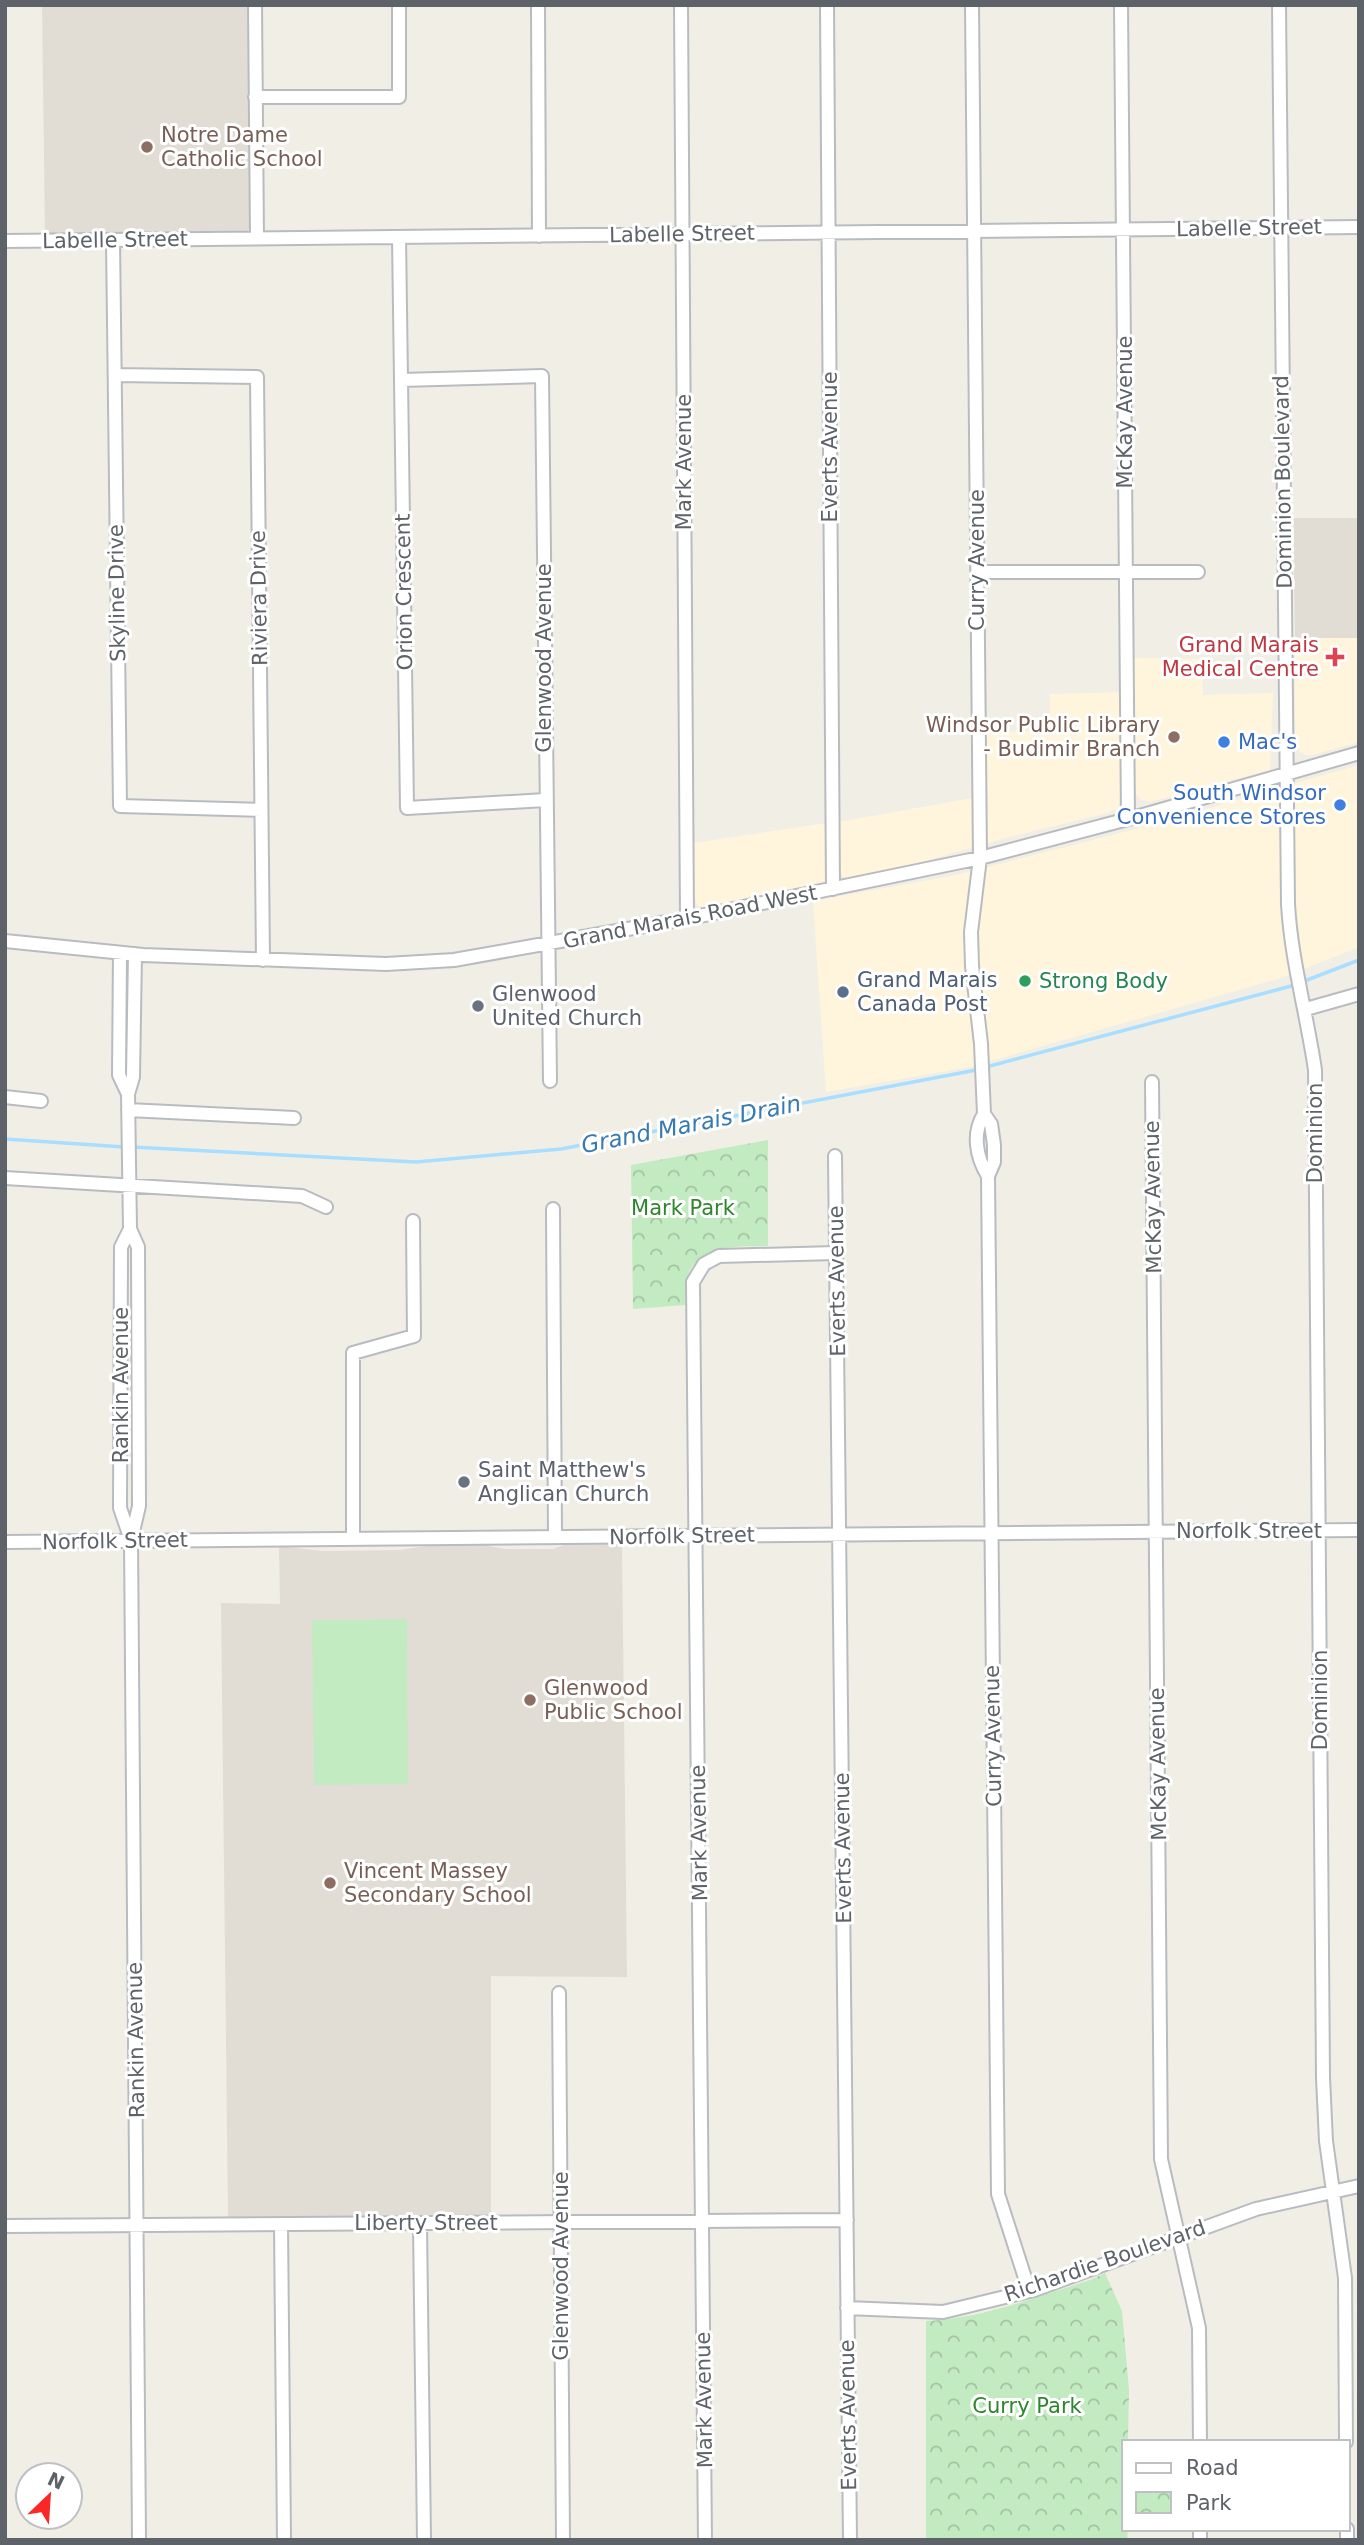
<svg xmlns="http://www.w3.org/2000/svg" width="1364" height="2545" font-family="'DejaVu Sans',sans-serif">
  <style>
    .commercial { fill: #fff5dd }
    .education { fill: #e1ddd5 }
    .green { fill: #c3ebc1 }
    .park { fill: url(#park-crowns) }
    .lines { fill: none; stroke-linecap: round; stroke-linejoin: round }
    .stream { stroke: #a8deff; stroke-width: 3.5 }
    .minor-casing { stroke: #b8bcc1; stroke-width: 16 }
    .minor { stroke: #fff; stroke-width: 12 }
    .education-dot { fill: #8d6e63; stroke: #fff; stroke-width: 2.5 }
    .health-dot { fill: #e0444e; stroke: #fff; stroke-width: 2.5 }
    .shop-dot { fill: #3f7fe0; stroke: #fff; stroke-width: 2.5 }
    .leisure-dot { fill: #2e9e5b; stroke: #fff; stroke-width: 2.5 }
    .service-dot { fill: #5c6f8a; stroke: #fff; stroke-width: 2.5 }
    .worship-dot { fill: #6b7280; stroke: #fff; stroke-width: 2.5 }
    .labels { text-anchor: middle; stroke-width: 6; stroke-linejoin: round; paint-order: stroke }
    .education-label { font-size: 21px; fill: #785e54; stroke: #fff; text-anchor: start }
    .street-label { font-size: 21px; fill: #5d6368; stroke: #fff }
    .health-label { font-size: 21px; fill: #be3a42; stroke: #fff; text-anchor: end }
    .shop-label { font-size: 21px; fill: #366cbe; stroke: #fff; text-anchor: start }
    .service-label { font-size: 21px; fill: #4e5e75; stroke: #fff; text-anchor: start }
    .leisure-label { font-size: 21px; fill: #27864d; stroke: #fff; text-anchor: start }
    .worship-label { font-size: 21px; fill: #5b616d; stroke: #fff; text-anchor: start }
    .park-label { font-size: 21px; fill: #2e872d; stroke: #fff }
    .water-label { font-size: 23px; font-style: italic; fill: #377ab2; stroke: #fff }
  </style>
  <defs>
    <pattern id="park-crowns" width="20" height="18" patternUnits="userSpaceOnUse" patternTransform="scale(1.75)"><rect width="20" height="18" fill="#c3ebc1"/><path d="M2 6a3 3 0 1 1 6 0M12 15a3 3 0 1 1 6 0" fill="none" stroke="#a2c2a1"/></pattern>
  </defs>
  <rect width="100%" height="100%" fill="#f1eee6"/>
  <path class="commercial" d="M1295,638h64v104l-50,14 -9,-4 -5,-14z
    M1132,658l70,1 1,36 70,-2 -3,77 -120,32 -11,-3 -6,-11z
    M1121,692l1,102 -4,13 -7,5 -109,27 -144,41 -15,-3 -6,-11 2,-44 133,-24 -2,-65 80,-3v-36z
    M1359,765v182l-78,31 -311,89 -144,25 -13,-191 143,-26 36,-9 151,-39z
    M826,823v47l3,14 -122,23 -9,-1 -5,-10 1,-53z"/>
  <path class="education" d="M42,5h207l1,219 -2,7 -8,3 -195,1z
    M1357,235l2,403h-64l-2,-120h65z
    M572,1542l50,1 5,434 -136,-1v241l-263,2 -7,-616 59,1 -1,-58 44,5 77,-1 34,-5h50l21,4h48z"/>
  <path class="green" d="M407,1619l1,165 -94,1 -2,-165z"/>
  <path class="park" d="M768,1140v106c-28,1 -64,-3 -79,26 -4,8 -2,24 -3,33l-53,4 -2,-144z
    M1105,2273l17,38 7,79 -1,52h-4v87h4l-1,11h-201v-219c57,-3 110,-24 164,-41z"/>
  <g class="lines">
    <path class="stream" d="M1302,982l57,-22
      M5,1139l119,8
      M132,1147l284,15 145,-13 410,-78 324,-86"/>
    <defs>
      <path id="minor" d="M255,5l2,233
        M538,5l1,231
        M681,5l6,914
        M827,5l6,884
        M972,5l8,853 -9,74 1,34 9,78 3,70 7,10 3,21v17l-6,14 10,1018 28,87 8,9
        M1121,5l7,813
        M1279,5l9,899c3,55 19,111 27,166l8,1008 3,63 19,137 1,164
        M255,97h144v-92
        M399,237l8,571 138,-8
        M113,240l7,566 141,4
        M5,241l1354,-14
        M115,375l142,2 6,583
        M401,380l141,-4 8,705
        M978,572h220
        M5,941l138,14 243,9 68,-4 241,-43 285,-59 163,-43 216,-62
        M120,954l-1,121 9,19
        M135,954l-2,123 -5,17 2,135 8,18 1,259 -8,34 8,1000
        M1306,1009l53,-15
        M1152,1082l9,1077 38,169 1,114
        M5,1097l36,4
        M128,1110l166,8
        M984,1114c-12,19 -8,43 4,62
        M835,1156l15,1384
        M5,1178l297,18 24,11
        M553,1209l2,328
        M130,1229l-9,18 -1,261 11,32
        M353,1539v-186l61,-17 -1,-115
        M5,1542l1354,-12
        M559,1993l4,547
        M420,2223l4,317
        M281,2224l3,316
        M5,2226l842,-6
        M847,2308l96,4 91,-22 222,-81 103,-23
        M1200,2529v11
        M1347,2529v11
        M705,2540l-12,-1258 11,-18 15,-8 117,-3"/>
    </defs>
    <use href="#minor" class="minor-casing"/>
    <use href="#minor" class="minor"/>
  </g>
  <g class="education-dot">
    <circle cx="147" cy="147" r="7"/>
    <circle cx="1174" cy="737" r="7"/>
    <circle cx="530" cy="1700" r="7"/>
    <circle cx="330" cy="1883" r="7"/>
  </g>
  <path class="health-dot" d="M1331.5 646.5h7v7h7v7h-7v7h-7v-7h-7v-7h7z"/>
  <g class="shop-dot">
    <circle cx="1224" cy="742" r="7"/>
    <circle cx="1340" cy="805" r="7"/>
  </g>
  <circle class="leisure-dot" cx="1025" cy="981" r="7"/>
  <circle class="service-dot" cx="843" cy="992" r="7"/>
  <g class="worship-dot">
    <circle cx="478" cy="1006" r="7"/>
    <circle cx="464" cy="1482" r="7"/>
  </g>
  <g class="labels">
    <g class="education-label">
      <text x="161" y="142">Notre Dame<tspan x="161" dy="24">Catholic School</tspan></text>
      <text x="1160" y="732" text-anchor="end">Windsor Public Library<tspan x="1160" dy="24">- Budimir Branch</tspan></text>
      <text x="544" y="1695">Glenwood<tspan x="544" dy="24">Public School</tspan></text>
      <text x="344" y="1878">Vincent Massey<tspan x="344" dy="24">Secondary School</tspan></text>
    </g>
    <g class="street-label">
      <text transform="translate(1249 228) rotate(-1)" y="7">Labelle Street</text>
      <text transform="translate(682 234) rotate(-1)" y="7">Labelle Street</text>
      <text transform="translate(115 240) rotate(-1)" y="7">Labelle Street</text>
      <text transform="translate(1125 412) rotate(-90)" y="7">McKay Avenue</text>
      <text transform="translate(830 447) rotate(-90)" y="7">Everts Avenue</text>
      <text transform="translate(684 462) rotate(-90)" y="7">Mark Avenue</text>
      <text transform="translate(1283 482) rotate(-91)" y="7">Dominion Boulevard</text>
      <text transform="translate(977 560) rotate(-90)" y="7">Curry Avenue</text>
      <text transform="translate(404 592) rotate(-91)" y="7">Orion Crescent</text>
      <text transform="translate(117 593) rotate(-91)" y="7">Skyline Drive</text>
      <text transform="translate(259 598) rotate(-91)" y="7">Riviera Drive</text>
      <text transform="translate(544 658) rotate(-90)" y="7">Glenwood Avenue</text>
      <text transform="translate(690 917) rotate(-11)" y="7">Grand Marais Road West</text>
      <text transform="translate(1315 1133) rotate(-90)" y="7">Dominion</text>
      <text transform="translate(1153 1197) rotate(-91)" y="7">McKay Avenue</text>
      <text transform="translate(837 1281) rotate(-91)" y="7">Everts Avenue</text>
      <text transform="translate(121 1385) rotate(-90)" y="7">Rankin Avenue</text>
      <text x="1249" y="1538">Norfolk Street</text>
      <text transform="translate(682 1536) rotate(-1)" y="7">Norfolk Street</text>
      <text transform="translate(115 1541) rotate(-1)" y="7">Norfolk Street</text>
      <text transform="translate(1320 1700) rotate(-90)" y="7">Dominion</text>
      <text transform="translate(993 1736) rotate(-91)" y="7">Curry Avenue</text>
      <text transform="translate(1158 1764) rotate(-91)" y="7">McKay Avenue</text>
      <text transform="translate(699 1833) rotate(-91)" y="7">Mark Avenue</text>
      <text transform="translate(843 1848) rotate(-91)" y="7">Everts Avenue</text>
      <text transform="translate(136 2040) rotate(-91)" y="7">Rankin Avenue</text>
      <text x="426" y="2230">Liberty Street</text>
      <text transform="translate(1105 2261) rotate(-19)" y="7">Richardie Boulevard</text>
      <text transform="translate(561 2266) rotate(-90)" y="7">Glenwood Avenue</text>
      <text transform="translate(704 2400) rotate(-91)" y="7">Mark Avenue</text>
      <text transform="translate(848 2415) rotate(-91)" y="7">Everts Avenue</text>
    </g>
    <g class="health-label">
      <text x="1319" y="652">Grand Marais<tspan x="1319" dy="24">Medical Centre</tspan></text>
    </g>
    <g class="shop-label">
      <text x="1238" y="749">Mac's</text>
      <text x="1326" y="800" text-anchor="end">South Windsor<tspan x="1326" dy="24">Convenience Stores</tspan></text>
    </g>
    <g class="service-label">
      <text x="857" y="987">Grand Marais<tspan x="857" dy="24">Canada Post</tspan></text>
    </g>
    <g class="leisure-label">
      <text x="1039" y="988">Strong Body</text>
    </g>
    <g class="worship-label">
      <text x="492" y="1001">Glenwood<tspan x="492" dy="24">United Church</tspan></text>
      <text x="478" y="1477">Saint Matthew's<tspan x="478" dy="24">Anglican Church</tspan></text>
    </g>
    <g class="park-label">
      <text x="683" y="1215">Mark Park</text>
      <text x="1027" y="2413">Curry Park</text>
    </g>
    <g class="water-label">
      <text transform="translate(691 1124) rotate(-11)" y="8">Grand Marais Drain</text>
    </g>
  </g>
  <rect width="1364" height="2545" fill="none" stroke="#5d6368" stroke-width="14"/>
  <rect x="1122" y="2440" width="228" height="91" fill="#ffffff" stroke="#bec1c3" stroke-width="2"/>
  <rect x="1136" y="2463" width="35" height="10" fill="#ffffff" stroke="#bec1c3" stroke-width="2"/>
  <text x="1186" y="2475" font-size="21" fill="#5d6368">Road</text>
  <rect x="1136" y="2492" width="35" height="21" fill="url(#park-crowns)" stroke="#bec1c3" stroke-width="2"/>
  <text x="1186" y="2510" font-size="21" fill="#5d6368">Park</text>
  <g transform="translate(49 2496) rotate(25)"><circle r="33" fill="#ffffff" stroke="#bec1c3" stroke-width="2"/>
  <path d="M0-5L12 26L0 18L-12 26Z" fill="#fa2824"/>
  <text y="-10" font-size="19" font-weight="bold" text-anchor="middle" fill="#5d6368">N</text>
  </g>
</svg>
